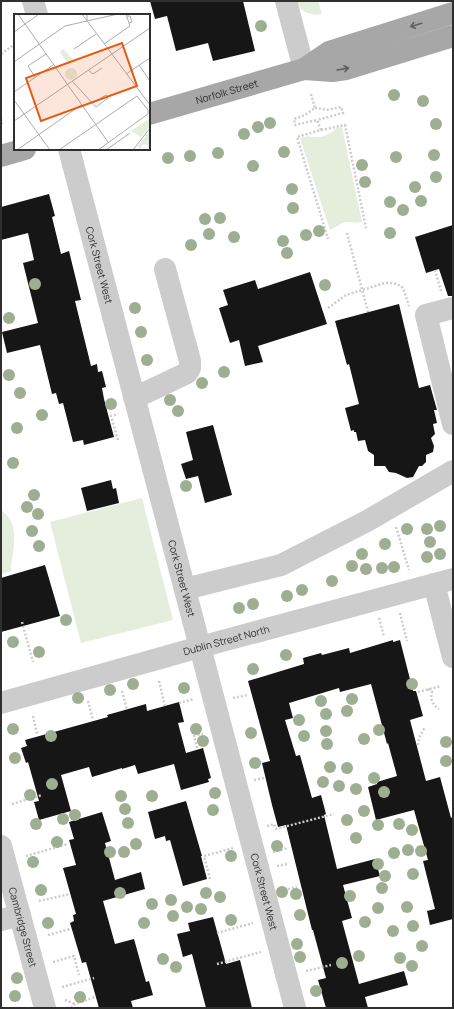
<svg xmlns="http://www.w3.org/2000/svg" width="454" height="1009" font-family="Manrope,sans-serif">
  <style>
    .green { fill: #e5eddc }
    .building { fill: #161616 }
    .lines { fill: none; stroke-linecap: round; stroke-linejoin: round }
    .path { stroke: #ccc; stroke-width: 2.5; stroke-dasharray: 2 2; stroke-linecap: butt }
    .minor { stroke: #ccc; stroke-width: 22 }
    .major { stroke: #a7a7a7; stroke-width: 22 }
    .tree { fill: #9fae93 }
    .oneway { stroke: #5f5f5f }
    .labels { text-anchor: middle; stroke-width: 4; stroke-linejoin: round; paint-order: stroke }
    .street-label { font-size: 10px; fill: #2f2f2f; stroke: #fff }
    .inset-road { fill: none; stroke: #acacac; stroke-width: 1 }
    .view { fill: #e8590c; fill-opacity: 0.15; stroke: #e8590c; stroke-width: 2 }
    .inset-edge { fill: none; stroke: #2f2f2f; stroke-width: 2 }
  </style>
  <rect width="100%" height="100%" fill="#fff"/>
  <path class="green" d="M296,1h22l4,13c-12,2 -21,-2 -26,-13z
    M342,127l20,95c-6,2 -11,-1 -17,0 -6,2 -10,6 -15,8l-30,-92 9,-2 1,1h12l12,-6v-2z
    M142,498l31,122 -92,23 -31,-121z
    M1,510c22,16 10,40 10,61l-10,3z"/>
  <path class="building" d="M150,1h93l12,50 -42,10 -5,-18 -32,8 -9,-35 -12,3z
    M49,194l6,22 -3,1 9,37 8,-3 12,49 -6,1 16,65 6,-2 1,8 4,-1 4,16 -4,1 2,11 10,38 -30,8 -1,-5 -10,2 -10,-39 -4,1 -3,-11 -4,1 -12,-49 -33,8 -5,-21 36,-9 -15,-60 11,-3 -6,-27 -27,7v-33z
    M453,225v71h-5l-9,-27 -13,4 -11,-36z
    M310,272l17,52 -69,22 5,16 -18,4 -6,-26 -9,3 -11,-35 9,-3 -5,-15 32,-10 3,9z
    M399,304l20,84 11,-3 7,25h-3l3,13 -4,1 2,10 -4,4 3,8 -1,6 -7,3v7l-4,4h-3l-6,11 -6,1 -11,-5 -7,-1 -4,-6h-11v-11l-6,-4 -3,-11 -7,1 -2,-9h-2v-2l-3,1 -6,-23 14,-4 -10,-40 -2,1 -12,-44z
    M213,425l19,70 -27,8 -7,-27 -12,3 -5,-15 12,-4 -7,-28z
    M111,480l2,9 3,-1 3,15 -32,8 -6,-23z
    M45,565l15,51 -59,16v-54z
    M393,640v2l7,-2 13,51h3l7,25 -13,4 16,61 14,-4 11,41 2,-1v102l-23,6 -3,-14 8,-2 -12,-48 5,-1 -14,-50 -38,10 -8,-33 9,-3v-2l20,-6 -9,-33 -1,1 -16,-60 -31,8 -1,-4 -50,15 4,15 -8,2 11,36 4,-1 12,43 9,-3 5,19 -2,1 13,54 38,-10 5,17 -37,9 9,33 -10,3 17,63 45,-13 4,14 -43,12 3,11h-42l-8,-28 8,-2 -13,-48h-1l-26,-105 -8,2 -6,-22 -10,-42 8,-2 -22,-80 56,-17 -1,-6 18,-5 1,2 27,-7 1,5z
    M179,702l5,20 -6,1 8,30 17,-5 8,30 -3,1 1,3 -28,8 -7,-26 -36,10 -3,-9 -13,4v-1l-30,9 -3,-10 -28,8 10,36 -32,9 -5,-18 5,-1 -11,-39 -2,1 -5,-15 6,-2 -2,-6 83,-23 -1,-2 39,-11 1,7z
    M186,801l16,55h-1l6,23 -24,7 -13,-46 -4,1 -1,-5 -10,3 -7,-27z
    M102,812l9,29 -6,2 10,37 26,-8 4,17 -42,12 12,43 19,-5 12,43 3,-1 4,14 -22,6 2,7h-34l-13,-46 -4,1 -12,-40 4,-2 -1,-6 3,-1 -13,-46 13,-3 -7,-25 5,-1 -5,-17z
    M213,917l13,47 14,-4 12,48h-46l-14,-54 -9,3 -6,-23 13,-3 -2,-8z"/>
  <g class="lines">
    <path class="path" d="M1,54l14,-10
      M311,94l4,14 -10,7 -11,4 1,6 22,-5 4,10 -24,7 31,102
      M315,108h2l10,2 14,-3 2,6 -26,7
      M1,119l1,5
      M321,130l24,-5 21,103
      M347,233l21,79
      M435,270l6,21
      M328,308l18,-13 39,-12c7,0 13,0 18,5l6,18
      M118,440l-7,-24 7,-2
      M396,527l13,43
      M400,613l7,28
      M379,618l5,19
      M22,622l11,40
      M159,681l6,25
      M428,689l4,3c-2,8 0,12 7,17
      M122,691l5,19
      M418,692l23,-6
      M233,698l15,-3
      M88,701l5,19
      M179,703l15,-4
      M33,716l4,18
      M418,745l1,-7 6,-11
      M197,748l-3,-12 9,-2
      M254,780l10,-2
      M12,804l30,-9
      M267,826l7,-2 2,5 58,-15
      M273,852l15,-4
      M26,856l42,-12
      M277,866l10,-2
      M210,879l-6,-23 29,-8
      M284,890l13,-3
      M39,901l31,-7
      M217,933l36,-10
      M48,935l22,-6
      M53,962l21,-6 5,19
      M217,964l44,-12
      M306,971l25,-6
      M62,987l32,-9
      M65,1000l10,4
      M71,1008l4,-4 20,-7"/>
    <g class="minor">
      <path d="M33,1l4,14"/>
      <path d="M286,1l18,68"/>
      <path id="s1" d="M69,149l226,859"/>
      <path d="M453,308l-27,7 27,109"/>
      <path d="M134,397l11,-4 42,-20 3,-5v-7l-25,-92"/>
      <path d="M434,584l19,73"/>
      <path d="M185,589l96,-24 86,-44 86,-50"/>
      <path id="s2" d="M1,703l199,-56 253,-68"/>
      <path id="s3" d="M1,846l44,162"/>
      <path d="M1,920l19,-5"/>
    </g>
    <g class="major">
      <path d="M304,69l28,2 14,-2 107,-33"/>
      <path id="s4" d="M149,114l155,-45 25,-17 124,-39"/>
      <path d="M1,156l24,-7"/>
    </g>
  </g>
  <g class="tree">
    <circle cx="261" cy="26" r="6"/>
    <circle cx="394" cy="95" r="6"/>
    <circle cx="423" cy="101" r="6"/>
    <circle cx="270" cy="123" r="6"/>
    <circle cx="436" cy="124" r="6"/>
    <circle cx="258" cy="127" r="6"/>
    <circle cx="244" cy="134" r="6"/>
    <circle cx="284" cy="152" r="6"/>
    <circle cx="218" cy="153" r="6"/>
    <circle cx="434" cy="155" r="6"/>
    <circle cx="190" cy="156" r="6"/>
    <circle cx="396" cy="157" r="6"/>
    <circle cx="168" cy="158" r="6"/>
    <circle cx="362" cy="165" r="6"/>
    <circle cx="253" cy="166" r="6"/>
    <circle cx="436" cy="177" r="6"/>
    <circle cx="365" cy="182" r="6"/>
    <circle cx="415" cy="187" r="6"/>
    <circle cx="292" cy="189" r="6"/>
    <circle cx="421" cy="201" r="6"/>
    <circle cx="390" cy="202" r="6"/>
    <circle cx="293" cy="208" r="6"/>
    <circle cx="403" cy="210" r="6"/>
    <circle cx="220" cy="218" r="6"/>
    <circle cx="205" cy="219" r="6"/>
    <circle cx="319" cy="231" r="6"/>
    <circle cx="390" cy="233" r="6"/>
    <circle cx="209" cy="234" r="6"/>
    <circle cx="306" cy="235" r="6"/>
    <circle cx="234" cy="237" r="6"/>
    <circle cx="283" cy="241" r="6"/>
    <circle cx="191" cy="245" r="6"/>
    <circle cx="287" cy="253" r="6"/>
    <circle cx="35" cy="284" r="6"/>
    <circle cx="325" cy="285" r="6"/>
    <circle cx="135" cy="308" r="6"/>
    <circle cx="9" cy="318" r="6"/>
    <circle cx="141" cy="332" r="6"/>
    <circle cx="147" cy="360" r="6"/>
    <circle cx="224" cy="372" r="6"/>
    <circle cx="9" cy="375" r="6"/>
    <circle cx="202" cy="383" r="6"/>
    <circle cx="20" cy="393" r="6"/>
    <circle cx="170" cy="400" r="6"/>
    <circle cx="111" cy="404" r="6"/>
    <circle cx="178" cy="411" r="6"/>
    <circle cx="42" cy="415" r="6"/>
    <circle cx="17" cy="428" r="6"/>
    <circle cx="13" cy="463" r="6"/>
    <circle cx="186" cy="486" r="6"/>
    <circle cx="34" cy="495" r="6"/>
    <circle cx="27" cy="507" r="6"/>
    <circle cx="38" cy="514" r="6"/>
    <circle cx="440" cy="526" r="6"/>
    <circle cx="407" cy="529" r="6"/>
    <circle cx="427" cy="529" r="6"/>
    <circle cx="32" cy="531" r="6"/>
    <circle cx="430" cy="542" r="6"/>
    <circle cx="385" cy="544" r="6"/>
    <circle cx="39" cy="546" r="6"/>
    <circle cx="362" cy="554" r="6"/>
    <circle cx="440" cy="554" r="6"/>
    <circle cx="427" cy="557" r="6"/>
    <circle cx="352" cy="566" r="6"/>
    <circle cx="394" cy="567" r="6"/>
    <circle cx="382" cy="568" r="6"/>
    <circle cx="366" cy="569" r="6"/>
    <circle cx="332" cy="581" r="6"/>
    <circle cx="302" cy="590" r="6"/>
    <circle cx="287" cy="596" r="6"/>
    <circle cx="253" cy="604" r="6"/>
    <circle cx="239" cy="608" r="6"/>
    <circle cx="66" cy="620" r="6"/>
    <circle cx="13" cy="642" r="6"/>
    <circle cx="39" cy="652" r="6"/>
    <circle cx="286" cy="655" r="6"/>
    <circle cx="253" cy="669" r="6"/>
    <circle cx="133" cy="684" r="6"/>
    <circle cx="412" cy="684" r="6"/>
    <circle cx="184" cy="688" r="6"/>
    <circle cx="110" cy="690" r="6"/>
    <circle cx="78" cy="698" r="6"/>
    <circle cx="352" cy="699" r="6"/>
    <circle cx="321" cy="701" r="6"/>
    <circle cx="347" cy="711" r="6"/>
    <circle cx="326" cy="714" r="6"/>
    <circle cx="299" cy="720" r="6"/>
    <circle cx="13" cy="729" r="6"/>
    <circle cx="196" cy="729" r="6"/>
    <circle cx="379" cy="730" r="6"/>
    <circle cx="326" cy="731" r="6"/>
    <circle cx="251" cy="733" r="6"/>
    <circle cx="51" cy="736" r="6"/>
    <circle cx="304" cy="736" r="6"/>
    <circle cx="364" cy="739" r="6"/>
    <circle cx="203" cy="741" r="6"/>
    <circle cx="446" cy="742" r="6"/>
    <circle cx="327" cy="744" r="6"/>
    <circle cx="15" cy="758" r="6"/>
    <circle cx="446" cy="761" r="6"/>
    <circle cx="255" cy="763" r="6"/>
    <circle cx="330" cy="767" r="6"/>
    <circle cx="347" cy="768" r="6"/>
    <circle cx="374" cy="778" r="6"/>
    <circle cx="323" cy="782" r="6"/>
    <circle cx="52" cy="784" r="6"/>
    <circle cx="339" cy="786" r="6"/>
    <circle cx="356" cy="789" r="6"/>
    <circle cx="384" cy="792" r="6"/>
    <circle cx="215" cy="793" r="6"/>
    <circle cx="30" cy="795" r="6"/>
    <circle cx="121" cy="796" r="6"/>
    <circle cx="152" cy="796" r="6"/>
    <circle cx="125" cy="809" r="6"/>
    <circle cx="213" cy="810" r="6"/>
    <circle cx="364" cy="811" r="6"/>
    <circle cx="75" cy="815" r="6"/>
    <circle cx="63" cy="819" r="6"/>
    <circle cx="347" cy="820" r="6"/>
    <circle cx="128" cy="823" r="6"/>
    <circle cx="36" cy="824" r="6"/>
    <circle cx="399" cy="824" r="6"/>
    <circle cx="378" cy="825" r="6"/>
    <circle cx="412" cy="830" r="6"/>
    <circle cx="356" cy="838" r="6"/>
    <circle cx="57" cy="842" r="6"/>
    <circle cx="136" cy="844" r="6"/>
    <circle cx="277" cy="846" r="6"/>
    <circle cx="408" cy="850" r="6"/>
    <circle cx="421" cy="851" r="6"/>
    <circle cx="110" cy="852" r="6"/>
    <circle cx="124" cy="852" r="6"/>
    <circle cx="394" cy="853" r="6"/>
    <circle cx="231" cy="856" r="6"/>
    <circle cx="33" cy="862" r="6"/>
    <circle cx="378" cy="864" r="6"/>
    <circle cx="413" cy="874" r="6"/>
    <circle cx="385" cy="876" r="6"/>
    <circle cx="382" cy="888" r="6"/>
    <circle cx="41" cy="890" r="6"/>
    <circle cx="282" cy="892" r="6"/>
    <circle cx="120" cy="893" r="6"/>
    <circle cx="206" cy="893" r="6"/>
    <circle cx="296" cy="894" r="6"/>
    <circle cx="350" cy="896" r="6"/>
    <circle cx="220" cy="897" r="6"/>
    <circle cx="171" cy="900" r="6"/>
    <circle cx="152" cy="904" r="6"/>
    <circle cx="187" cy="907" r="6"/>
    <circle cx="407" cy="907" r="6"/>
    <circle cx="378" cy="908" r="6"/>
    <circle cx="201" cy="909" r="6"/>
    <circle cx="300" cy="915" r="6"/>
    <circle cx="173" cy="916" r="6"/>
    <circle cx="231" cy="920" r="6"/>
    <circle cx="365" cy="922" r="6"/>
    <circle cx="48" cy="923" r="6"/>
    <circle cx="144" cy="923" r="6"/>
    <circle cx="413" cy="926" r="6"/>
    <circle cx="393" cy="931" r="6"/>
    <circle cx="297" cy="944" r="6"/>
    <circle cx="422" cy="946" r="6"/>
    <circle cx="359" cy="956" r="6"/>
    <circle cx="300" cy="957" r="6"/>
    <circle cx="400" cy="958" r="6"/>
    <circle cx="163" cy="959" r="6"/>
    <circle cx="342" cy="963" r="6"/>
    <circle cx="412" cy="966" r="6"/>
    <circle cx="176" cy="967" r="6"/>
    <circle cx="17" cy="978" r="6"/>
    <circle cx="316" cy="991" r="6"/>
    <circle cx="15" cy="996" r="6"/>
    <circle cx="80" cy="997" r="6"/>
  </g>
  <defs><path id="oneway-shaft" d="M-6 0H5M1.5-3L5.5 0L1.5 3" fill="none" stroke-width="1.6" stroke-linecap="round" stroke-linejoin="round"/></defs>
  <g class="oneway">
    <use href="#oneway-shaft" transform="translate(416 25) rotate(163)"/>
    <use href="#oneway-shaft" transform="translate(343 69) rotate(-10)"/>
  </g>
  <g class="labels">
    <g class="street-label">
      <text dy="4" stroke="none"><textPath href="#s4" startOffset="81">Norfolk Street</textPath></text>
      <text dy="4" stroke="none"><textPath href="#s1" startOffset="120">Cork Street West</textPath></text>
      <text dy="4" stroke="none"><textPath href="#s1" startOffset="444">Cork Street West</textPath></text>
      <text dy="4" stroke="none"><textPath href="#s2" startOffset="234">Dublin Street North</textPath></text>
      <text dy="4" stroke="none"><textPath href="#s1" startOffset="768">Cork Street West</textPath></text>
      <text dy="4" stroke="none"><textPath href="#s3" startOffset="84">Cambridge Street</textPath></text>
    </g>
  </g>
  <g transform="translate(14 14)">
    <rect width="136" height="136" fill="#fff"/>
    <path d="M49,35l10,10 -2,4 -3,1 -8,-12zM51 60a6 6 0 1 1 12 0a6 6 0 1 1-12 0ZM136,104v8l-9,11 -10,-6zM136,117l-1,19 -2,-5 -4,-1 -3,5 -2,-3z" fill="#e5eddc"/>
    <path class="inset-road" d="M4,0l90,128M68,0l68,91M73,0v7l31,-7M113,2h3l2,6 -3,1M0,18l25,-18M90,30l26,-18 -4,-12M60,35l22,-15M0,48l51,-36 22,-5M125,51l11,16M74,56l5,4 9,-6M112,60l24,-16M21,63l-7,-11 18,-12M58,67l24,26 12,-9 -2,-3 -13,8M0,78l39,-27M0,86l36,50M0,107l136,-93M3,136l64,-45M45,136l78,-54 11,14v4l-50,36M92,136l24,-17M119,136l17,-22"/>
    <path class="view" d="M108,29l15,43 -96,35 -15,-43z"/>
    <rect width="136" height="136" class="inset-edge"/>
  </g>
  <rect width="454" height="1009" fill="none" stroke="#2f2f2f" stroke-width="4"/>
</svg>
